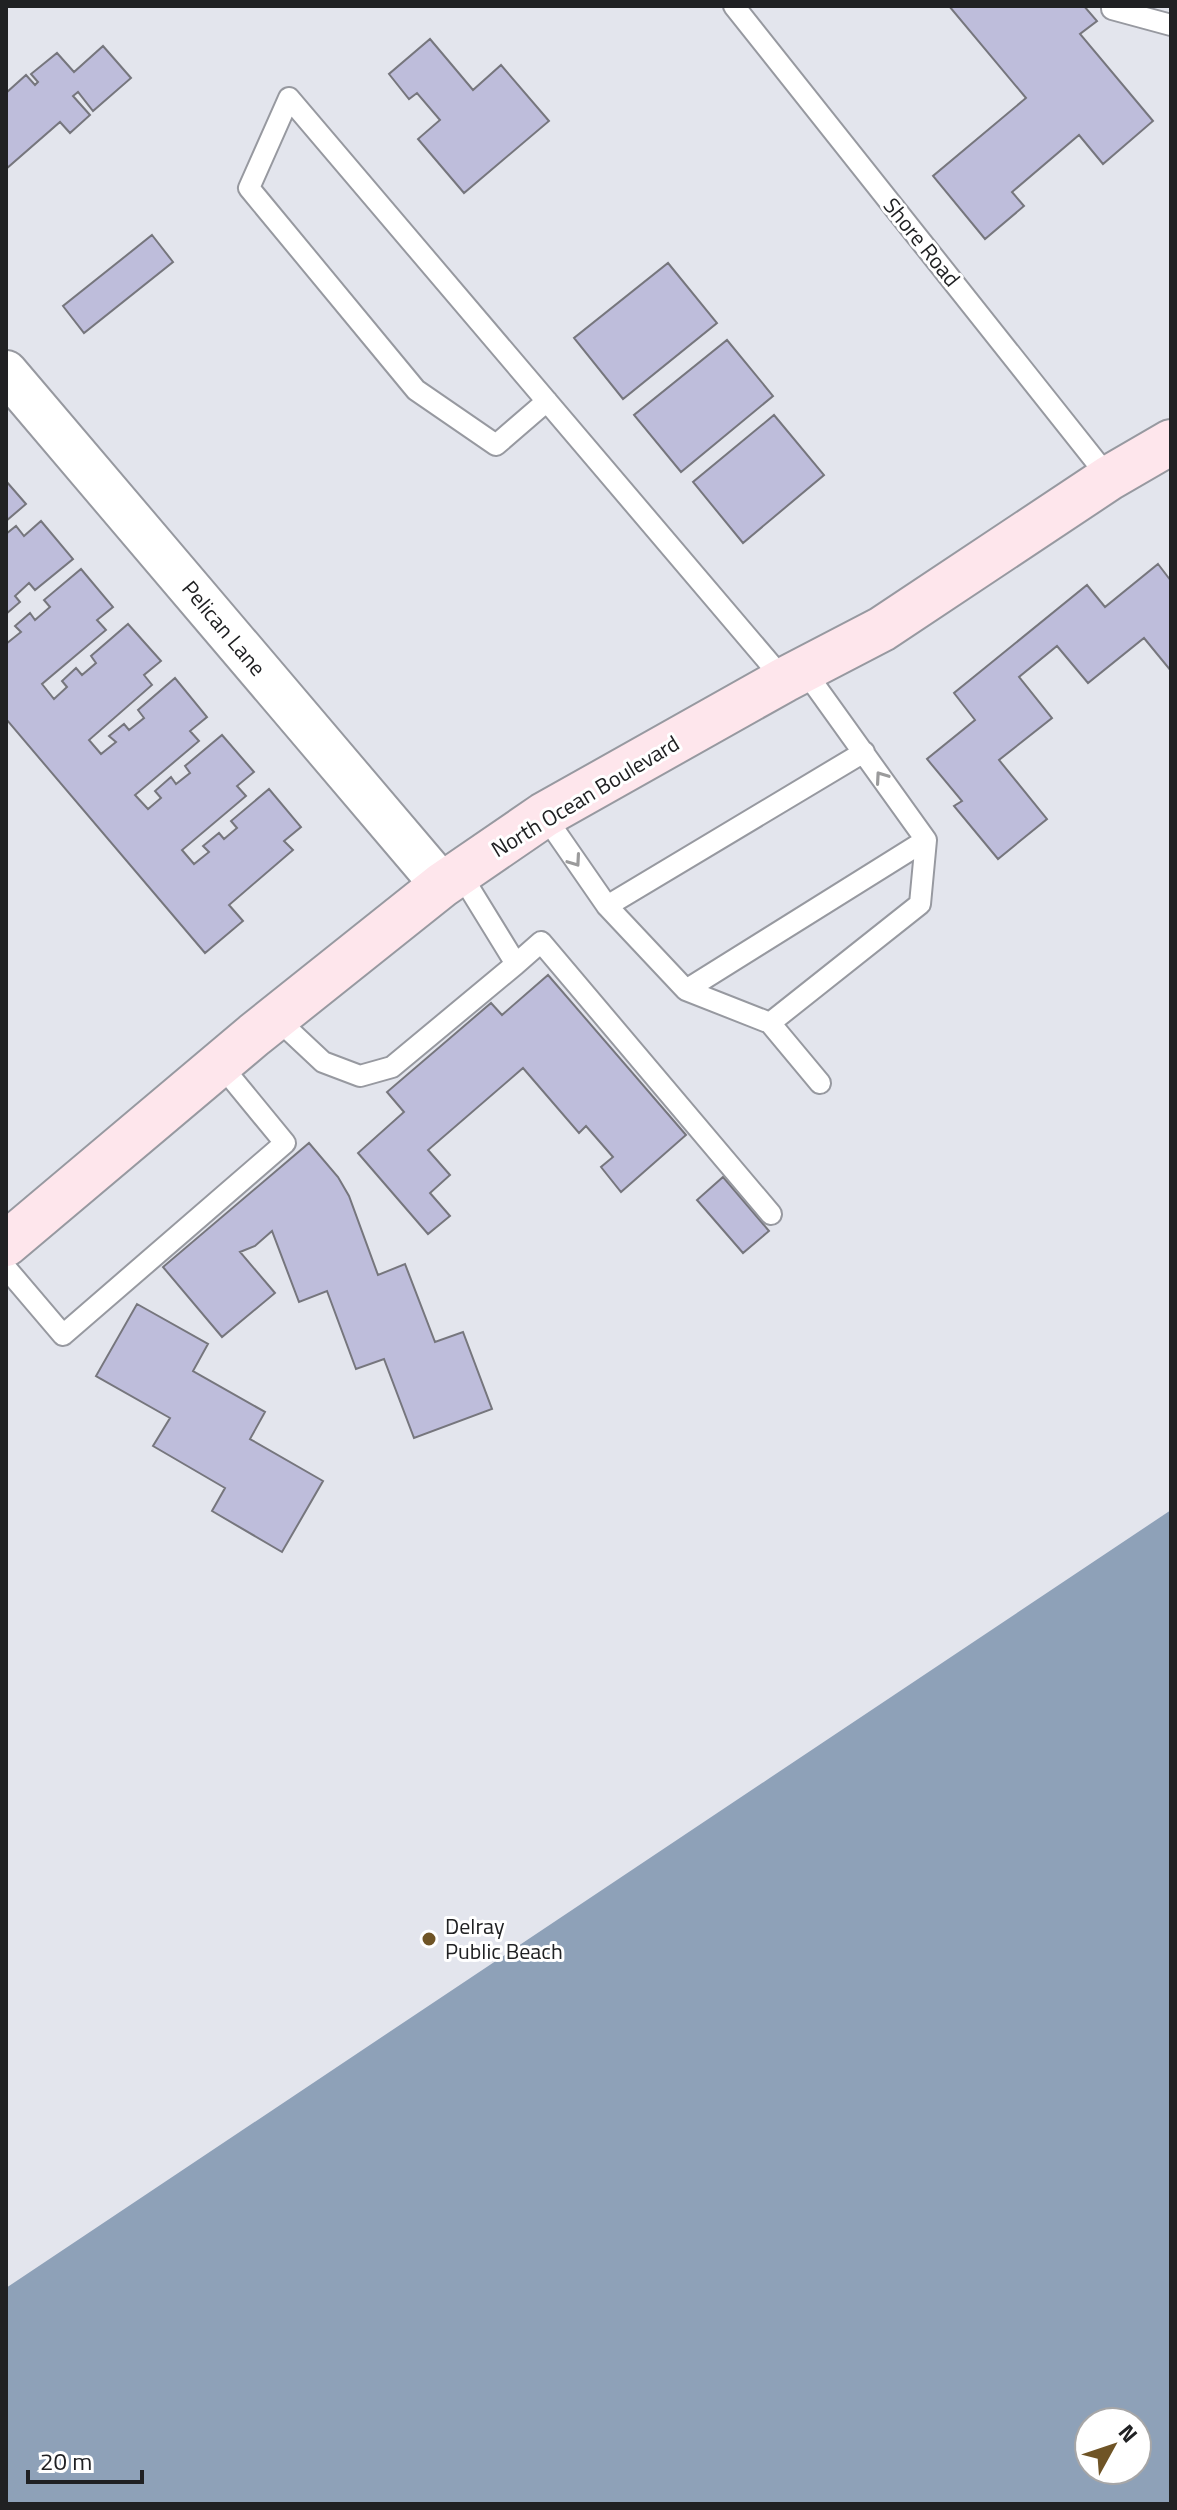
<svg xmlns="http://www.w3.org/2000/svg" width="1177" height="2510" font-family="'Titillium Web',sans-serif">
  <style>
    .water { fill: #8ea1b8; fill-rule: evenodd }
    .building { fill: #bebddb; stroke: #76767d; stroke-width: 2 }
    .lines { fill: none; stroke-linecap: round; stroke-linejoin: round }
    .lane-casing { stroke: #9799a0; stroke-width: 24 }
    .street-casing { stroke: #9799a0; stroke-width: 46 }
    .secondary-casing { stroke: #9799a0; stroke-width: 48 }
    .lane { stroke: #fff; stroke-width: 20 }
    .street { stroke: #fff; stroke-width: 42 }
    .secondary { stroke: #fee6ec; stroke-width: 44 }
    .oneway { stroke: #9b9b9c }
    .poi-dot { fill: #6f5426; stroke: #fff; stroke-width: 3 }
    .labels { text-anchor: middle; stroke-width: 6; stroke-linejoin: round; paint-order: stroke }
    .street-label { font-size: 22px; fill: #202123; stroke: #fff }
    .poi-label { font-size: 22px; fill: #202123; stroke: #fff; text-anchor: start }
  </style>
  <rect width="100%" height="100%" fill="#e3e5ed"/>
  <path class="water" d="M1171,1510v994h-1165v-216zM1089,2422h48v48h-48z"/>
  <path class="building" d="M949,6h135l13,15 -17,13 73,87 -50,43 -24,-29 -67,57 12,14 -39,33 -52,-63 93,-78z
    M430,39l43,51 28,-25 48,56 -85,72 -46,-54 22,-19 -23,-27 -8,6 -20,-25z
    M103,46l28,32 -38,33 -15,-19 -5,4 17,19 -20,18 -10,-11 -54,47v-76l20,-18 9,10 3,-3 -7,-8 26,-21 17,19z
    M152,235l21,27 -89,71 -21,-27z
    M668,263l49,60 -94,76 -49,-61z
    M727,340l46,56 -92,76 -47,-57z
    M774,415l50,60 -81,68 -50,-61z
    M6,481l20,23 -20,17z
    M41,521l32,38 -38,31 -6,-7 -14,13 5,6 -14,12v-80l10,-8 8,10z
    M1158,564l13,17v90l-27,-33 -56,45 -31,-37 -38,31 33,41 -53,42 48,59 -49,40 -44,-53 8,-5 -35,-42 48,-39 -21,-27 133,-108 18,22z
    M81,569l32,38 -16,13 9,10 -64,54 12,15 13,-12 -5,-6 14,-13 6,7 14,-12 -5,-7 37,-32 33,37 -17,14 8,10 -63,55 12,14 15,-12 -7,-6 15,-12 5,6 15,-12 -6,-8 37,-32 32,39 -17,14 9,10 -64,54 13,14 13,-11 -6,-7 16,-14 5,7 14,-11 -5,-7 37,-31 32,37 -17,14 9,10 -64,54 12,14 15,-12 -6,-6 16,-13 5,6 13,-11 -6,-7 38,-32 32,38 -17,14 9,9 -64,55 14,16 -38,32 -199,-234v-75l15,-12 -6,-6 15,-13 5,7 15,-13 -6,-7z
    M548,975l138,160 -65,57 -20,-25 12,-10 -27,-31 -7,7 -56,-65 -95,82 22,25 -20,18 20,23 -22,18 -70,-81 46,-41 -17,-20 104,-89 11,12z
    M309,1143l29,34 11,19 29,79 27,-11 30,78 28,-10 29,77 -78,29 -30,-79 -28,10 -29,-78 -28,11 -27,-71 -17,15 -15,6 35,41 -53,44 -59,-70z
    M723,1177l46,54 -26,22 -46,-53z
    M137,1304l71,40 -15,27 72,41 -15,27 73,42 -41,71 -70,-41 13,-23 -72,-42 17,-28 -74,-42z"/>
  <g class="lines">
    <defs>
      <path id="lane" d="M734,6l375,472
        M1112,6v3l59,16
        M547,401l-51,44 -80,-55 -167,-202 40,-90 495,582
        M544,815l63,91 79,84 240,-150
        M607,906l257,-154
        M516,964l25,-22 230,272
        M686,990l84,33 50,60
        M276,1018l47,44 37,14 32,-9 124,-103 -56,-91
        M770,1023l150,-119 6,-64 -122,-170
        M6,1268l57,67 222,-192 -65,-79"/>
      <path id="street" d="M6,372l436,513"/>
      <path id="secondary" d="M6,1244l248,-209 188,-150 102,-70 240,-135 98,-51 227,-151 62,-36"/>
    </defs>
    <use href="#lane" class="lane-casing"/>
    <use href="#street" class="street-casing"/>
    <use href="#secondary" class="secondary-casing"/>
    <use href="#lane" class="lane"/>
    <use href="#street" class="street"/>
    <use href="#secondary" class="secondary"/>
  </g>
  <defs><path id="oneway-chevron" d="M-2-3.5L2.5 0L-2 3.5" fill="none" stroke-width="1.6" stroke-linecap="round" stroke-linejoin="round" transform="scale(2)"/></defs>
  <g class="oneway">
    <use href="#oneway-chevron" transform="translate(881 777) rotate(-125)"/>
    <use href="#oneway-chevron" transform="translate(575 861) rotate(55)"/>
  </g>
  <circle class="poi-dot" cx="429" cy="1939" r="8"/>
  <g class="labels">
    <g class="street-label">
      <text transform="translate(922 242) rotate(51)" y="8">Shore Road</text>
      <text transform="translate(224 628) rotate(50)" y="8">Pelican Lane</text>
      <text transform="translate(585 796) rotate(-31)" y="8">North Ocean Boulevard</text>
    </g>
    <g class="poi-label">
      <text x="445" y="1934">Delray<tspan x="445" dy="25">Public Beach</tspan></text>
    </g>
  </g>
  <rect width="1177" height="2510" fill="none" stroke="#202123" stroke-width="16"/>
  <g transform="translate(1113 2446) rotate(50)"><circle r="38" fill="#ffffff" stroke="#a6a6a7" stroke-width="2"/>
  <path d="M0-6L14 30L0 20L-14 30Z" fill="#6f5426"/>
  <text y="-12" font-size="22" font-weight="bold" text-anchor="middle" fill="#202123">N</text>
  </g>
  <path d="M28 2470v12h114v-12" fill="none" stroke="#202123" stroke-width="4"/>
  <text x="40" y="2470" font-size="24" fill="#202123" stroke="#ffffff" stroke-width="6" paint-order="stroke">20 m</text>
</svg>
